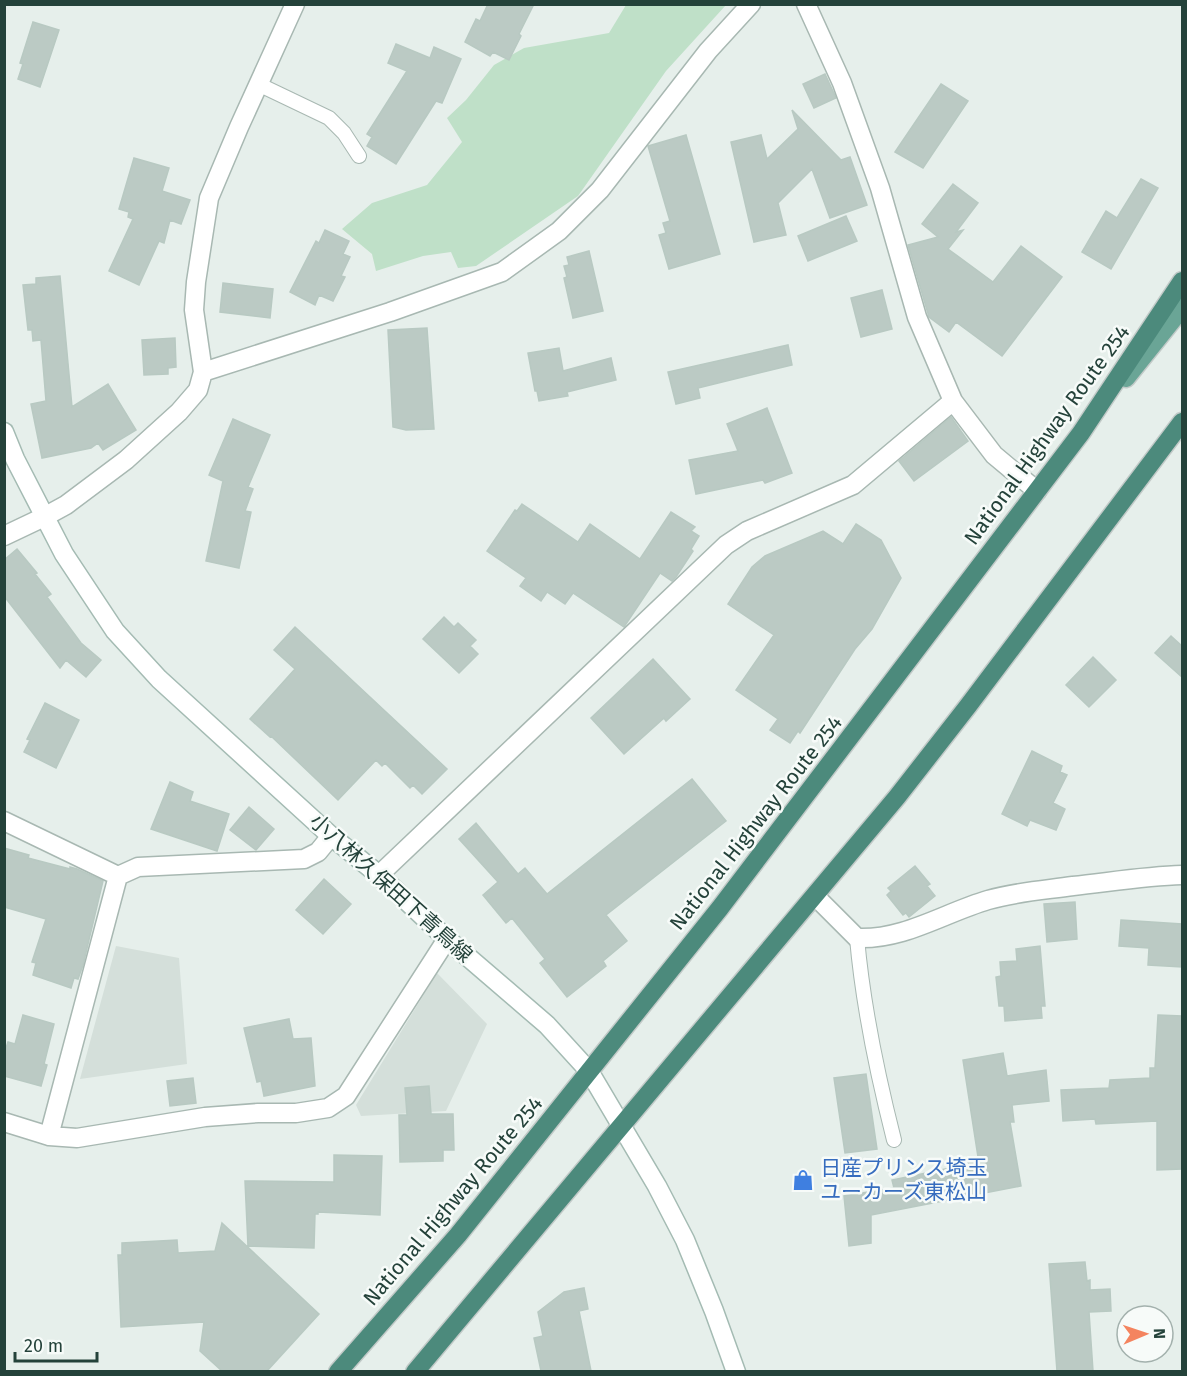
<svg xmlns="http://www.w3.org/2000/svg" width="1187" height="1376" font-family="'Fira Sans','Noto Sans JP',sans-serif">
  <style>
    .built { fill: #d4dfda }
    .green { fill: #bfe0c8 }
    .building { fill: #bbcac4; stroke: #b8c9c2; stroke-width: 1.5 }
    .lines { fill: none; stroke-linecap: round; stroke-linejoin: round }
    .service-casing { stroke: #a8b8b2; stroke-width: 16 }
    .minor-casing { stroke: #a8b8b2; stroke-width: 21 }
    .tertiary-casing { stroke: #a8b8b2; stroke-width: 21 }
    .secondary-casing { stroke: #a4bbb3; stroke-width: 21 }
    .primary-casing { stroke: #c2cac8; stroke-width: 21 }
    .trunk-casing { stroke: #c2cac8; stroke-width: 21 }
    .service { stroke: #fff; stroke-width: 14 }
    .minor { stroke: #fff; stroke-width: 18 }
    .tertiary { stroke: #fff; stroke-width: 18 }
    .secondary { stroke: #fff; stroke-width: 18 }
    .primary { stroke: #6aa596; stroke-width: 18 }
    .trunk { stroke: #4c8a7c; stroke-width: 18 }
    .labels { text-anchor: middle; stroke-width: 5; stroke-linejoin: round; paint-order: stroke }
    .street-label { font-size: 21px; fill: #24423a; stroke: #f7fbf9 }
    .shop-label { font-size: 21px; fill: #366cbe; stroke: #f7fbf9; text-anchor: start }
  </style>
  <rect width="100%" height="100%" fill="#e6efeb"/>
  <path class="built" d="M116,946l63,12 8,106 -107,15z
    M437,973l50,51 -41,87 -85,5 -5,-11z"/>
  <path class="green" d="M626,5h100l-60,66 -88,125 -102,70 -18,2 -7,-16 -28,4 -47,15 -4,-17 -30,-25 30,-26 55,-18 35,-43 -15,-24 19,-18 28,-35 30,-17 85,-15z"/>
  <path class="building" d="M488,4h46l-15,30 2,2 -12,24 -16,-8 -3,4 -25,-14 11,-23 4,2z
    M33,22l26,8 -19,57 -22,-8 5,-15 -3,-1z
    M396,44l34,14 4,-11 27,12 -19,44 -6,-2 -40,63 -29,-18 5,-9 -5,-3 40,-63 -19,-8z
    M825,74l11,24 -22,10 -11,-24z
    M941,84l27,17 -45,67 -28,-16z
    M792,110l49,50 9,-3 17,48 -37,13 -18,-49 -34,34 8,32 -32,7 -23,-100 30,-7 6,24 31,-30z
    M686,135l34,119 -51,15 -10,-34 7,-2 -3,-10 7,-2 -22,-75z
    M134,158l35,10 -7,23 28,9 -9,24 -11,-4 -6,23 -5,-2 -20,44 -30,-14 24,-52 -5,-2 1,-5 -10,-3z
    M1141,179l17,9 -47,81 -29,-17 24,-41 11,7z
    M953,184l25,19 -22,29 7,-2 -15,19 45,33 28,-36 41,31 -60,79 -46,-34 -7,10 -20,-15 -21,-72 30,-8 -16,-13z
    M846,216l11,25 -49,20 -10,-25z
    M325,230l24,11 -6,13 7,3 -9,19 4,1 -12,24 -14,-6 -4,10 -25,-13 26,-51 3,2z
    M589,251l14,60 -30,7 -9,-40 3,-1 -3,-11 5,-1 -2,-8z
    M60,276l12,131 36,-23 28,46 -33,20 -5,-7 -7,5 -49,10 -11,-54 15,-3 -5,-61 -8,1 -1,-11h-4l-5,-45 13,-1v-6z
    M223,283l50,6 -3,29 -50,-6z
    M882,290l10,39 -31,8 -10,-39z
    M427,328l7,101 -28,1 -13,-3 -5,-97z
    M175,338l1,29 -8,1v6l-24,1 -2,-35z
    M788,345l4,20 -94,23 2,10 -24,6 -8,-32z
    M559,348l4,23 48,-13 5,22 -49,12 1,4 -29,5 -2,-10h-2l-7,-38z
    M767,408l25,65 -27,10 -2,-3 -67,14 -7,-34 49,-9 -11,-27z
    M951,417l17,24 -54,40 -15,-20z
    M233,419l37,16 -22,52 5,2 -8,22 6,1 -12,56 -33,-7 17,-80 -14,-6z
    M522,504l56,38 12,-18 50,35 31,-47 24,15 -4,4 8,5 -8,13 2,2 -17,26 -4,4 -12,-8 -36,54 -51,-34 -8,11 -18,-12 -6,9 -21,-15 6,-8 -39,-27 28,-41 2,1z
    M856,524l25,16 20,38 -29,51 -17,20 -55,84 -2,-2 -8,12 -20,-13 8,-11 -42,-29 38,-55 -46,-31 24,-37 13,-11 58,-25 20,13z
    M17,549l20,24 -2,1 16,20 -4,3 34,46 20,17 -15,17 -20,-17 -6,8 -56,-72v-36z
    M444,617l10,10 4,-4 18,17 -6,6 8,8 -19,19 -36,-34z
    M295,627l152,142 -25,25 -9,-9 -3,3 -25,-25 -3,3 -6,-6 -38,40 -67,-64 -1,1 -20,-18 45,-50 -21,-19z
    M1171,636l11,10v31l-27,-24z
    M1093,657l23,23 -27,27 -23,-22z
    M653,659l37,40 -24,22 -2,-3 -40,36 -33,-36z
    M45,703l34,17 -23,48 -32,-16 6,-12 -3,-1z
    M1032,751l30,15 -2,6 7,3 -14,28 12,6 -9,21 -26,-10 -3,6 -25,-12z
    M692,779l34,42 -120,94 21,26 -24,20 3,5 -39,31 -27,-34 5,-4 -33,-41 -6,5 -23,-28 15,-13 -39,-43 17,-16 42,51 7,-6 22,26z
    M170,782l23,10 -3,9 39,13 -12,37 -66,-22z
    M249,807l25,22 -18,21 -26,-20z
    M4,848l25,7 -1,3 42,11v-2l7,2 26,12 -20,84 -5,14 -4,-1 -3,10 -38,-13 3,-12 -4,-1 14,-43 -42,-12z
    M915,866l15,18 -3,2 8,10 -26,21 -3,-4 -3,2 -16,-20 4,-4 -3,-3z
    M324,879l27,25 -28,30 -27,-24z
    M1075,902l2,37 -30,3 -3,-38z
    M1121,920l61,4v43l-34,-2 1,-17 -30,-2z
    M1040,946l5,60h-4l1,12 -37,3 -1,-15h-5l-3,-29 5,-1 -1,-14 17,-1 -1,-12z
    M23,1015l31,9 -10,40 3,1 -6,21 -37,-10v-22l4,-12 7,2z
    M1158,1015l24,1v153l-25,1v-49l-61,3 -1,-5 -32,2 -2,-31 48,-2 1,-8 40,-2v-10h5z
    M289,1019l4,20 18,-1 4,48 -51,10 -3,-15 -4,1 -13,-54z
    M1003,1053l4,23 39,-6 3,31 -37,4 2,17h-4l11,64 -150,29v28l-22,3 -5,-50 50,-8 -2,-8 63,-13 -1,-6 24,-4 -15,-97z
    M866,1074l11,75 -32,4 -11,-75z
    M193,1078l3,25 -26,3 -3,-25z
    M429,1086l2,28h22l1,36h-11v11l-43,1 -1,-47h8l-2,-27z
    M334,1155l48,1 -2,59 -62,-3v2h-3l-1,34 -66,-2 -3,-65 89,1z
    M222,1223l97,91 -52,57h-45l-22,-20 4,-29 -83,5 -3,-72h4v-12l55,-3 1,13 37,-2z
    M1085,1262l2,19 3,-1v10l20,-1 1,22 -22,1 4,59h-36l-8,-107z
    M584,1288l4,21 -9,2 12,60h-50l-7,-33 9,-2 -5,-24 26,-20z"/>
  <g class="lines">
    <defs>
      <path id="service" d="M260,85l69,33 15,15 15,23
        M857,938c6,69 20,135 37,202"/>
      <path id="minor" d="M806,4l36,79 38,105 37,129 36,84
        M4,536l40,-19
        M4,821l114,55
        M379,875l347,-330 21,-14 106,-46 100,-84 41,54 43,36
        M815,896l42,42c47,2 87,-25 131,-38 27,-8 57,-10 85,-14 37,-4 73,-10 109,-11
        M4,1122l45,14 28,2 128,-21 53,-4h38l32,-5 18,-12 101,-157
        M49,1136l69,-260 20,-9 166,-8 14,-7 13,-16"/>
      <path id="tertiary" d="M203,372l187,-60 112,-40 57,-41 41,-41 108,-139 43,-47
        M44,517l22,-12 60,-45 53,-48 19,-22 5,-18 -9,-62 2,-28 13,-84 30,-71 56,-123"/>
      <path id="secondary" d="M4,432l11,27 49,95 51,77 44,48 172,157 48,39 68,64 100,86 42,46 68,115 28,54 29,71 22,61"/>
      <path id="primary" d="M1126,378l56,-70"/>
      <path id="trunk" d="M338,1372l120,-137 262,-327 361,-475 101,-152
        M415,1372l482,-575 71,-91 214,-284"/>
    </defs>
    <use href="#service" class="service-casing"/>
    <use href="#minor" class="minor-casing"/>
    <use href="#tertiary" class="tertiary-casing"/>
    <use href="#secondary" class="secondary-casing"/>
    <use href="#primary" class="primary-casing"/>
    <use href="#trunk" class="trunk-casing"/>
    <use href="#service" class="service"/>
    <use href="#minor" class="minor"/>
    <use href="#tertiary" class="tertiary"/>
    <use href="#secondary" class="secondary"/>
    <use href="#primary" class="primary"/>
    <use href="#trunk" class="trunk"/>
  </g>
  <defs>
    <symbol id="shop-bare" viewBox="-9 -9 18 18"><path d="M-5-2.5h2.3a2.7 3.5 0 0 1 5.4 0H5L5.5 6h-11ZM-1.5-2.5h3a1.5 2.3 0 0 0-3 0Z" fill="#3f7fe0" stroke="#f7fbf9" stroke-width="2.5" paint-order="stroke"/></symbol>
  </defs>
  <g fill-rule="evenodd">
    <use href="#shop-bare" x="788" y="1165" width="30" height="30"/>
  </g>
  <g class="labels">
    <g class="street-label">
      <text transform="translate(1047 435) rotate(-54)" y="7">National Highway Route 254</text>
      <text transform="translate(756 823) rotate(-52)" y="7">National Highway Route 254</text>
      <text transform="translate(391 888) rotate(42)" y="7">小八林久保田下青鳥線</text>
      <text transform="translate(453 1201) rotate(-50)" y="7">National Highway Route 254</text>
    </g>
    <g class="shop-label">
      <text x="820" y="1175">日産プリンス埼玉<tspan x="820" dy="24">ユーカーズ東松山</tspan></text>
    </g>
  </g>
  <rect width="1187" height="1376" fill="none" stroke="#24423a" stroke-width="12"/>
  <g transform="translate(1145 1334) rotate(88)"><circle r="28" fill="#f7fbf9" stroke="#a3b1ad" stroke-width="1.5"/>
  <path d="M0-4.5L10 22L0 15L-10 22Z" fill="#f4845f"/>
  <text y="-9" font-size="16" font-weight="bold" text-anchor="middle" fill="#24423a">N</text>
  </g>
  <path d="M15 1352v9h82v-9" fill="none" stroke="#24423a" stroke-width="3"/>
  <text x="24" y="1352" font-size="18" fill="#24423a" stroke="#f7fbf9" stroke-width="4.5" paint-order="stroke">20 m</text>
</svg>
